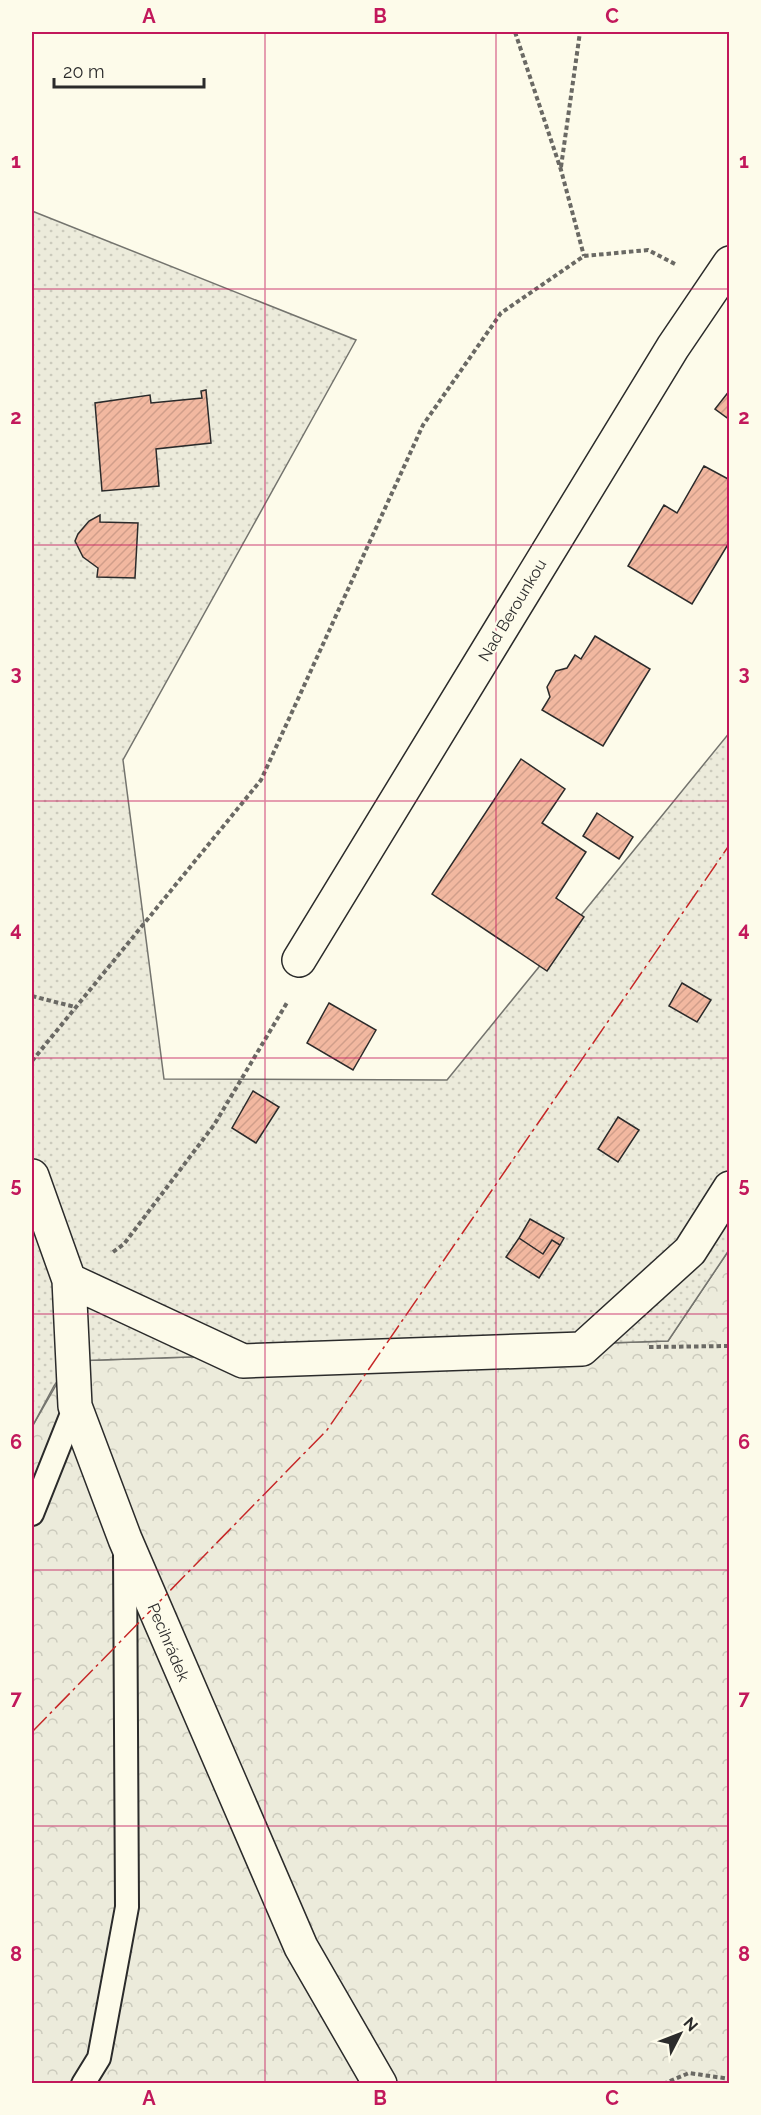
<svg xmlns="http://www.w3.org/2000/svg" width="761" height="2115" font-family="Raleway,sans-serif">
  <style>
    .forest { fill: url(#forest-crowns); stroke: #74746e; stroke-width: 1.5 }
    .garden { fill: url(#garden-dots); stroke: #74746e; stroke-width: 1.5 }
    .building { fill: url(#building-hatch); stroke: #2b2b2b; stroke-width: 1.5 }
    .lines { fill: none; stroke-linecap: round; stroke-linejoin: round }
    .lane-casing { stroke: #2b2b2b; stroke-width: 26 }
    .street-casing { stroke: #2b2b2b; stroke-width: 36 }
    .path { stroke: #6a6964; stroke-width: 4; stroke-dasharray: 4.5 3; stroke-linecap: butt }
    .lane { stroke: #fdfbea; stroke-width: 22 }
    .street { stroke: #fdfbea; stroke-width: 33 }
    .power { stroke: #c62828; stroke-width: 1.5; stroke-dasharray: 21 4.5 3 4.5; stroke-linecap: butt }
    .grid { fill: none; stroke: #c2185b; stroke-width: 1.5; stroke-opacity: 0.55 }
    .labels { text-anchor: middle; stroke-width: 4.5; stroke-linejoin: round; paint-order: stroke }
    .street-label { font-size: 16px; fill: #2b2b2b; stroke: #fdfbea }
    .neatline { fill: none; stroke: #c2185b; stroke-width: 2 }
    .grid-label { font-size: 20px; text-anchor: middle; font-weight: bold; fill: #c2185b }
  </style>
  <defs>
    <pattern id="forest-crowns" width="20" height="18" patternUnits="userSpaceOnUse" patternTransform="scale(1.5)"><rect width="20" height="18" fill="#ecebdb"/><path d="M2 6a3 3 0 1 1 6 0M12 15a3 3 0 1 1 6 0" fill="none" stroke="#cbcabc"/></pattern>
    <pattern id="garden-dots" width="8" height="8" patternUnits="userSpaceOnUse" patternTransform="scale(1.5)"><rect width="8" height="8" fill="#ecebdb"/><path d="M2 2h.1M6 6h.1" fill="none" stroke="#cbcabc" stroke-width="1.8" stroke-linecap="round"/></pattern>
    <pattern id="building-hatch" width="6" height="6" patternUnits="userSpaceOnUse" patternTransform="scale(1.5)"><rect width="6" height="6" fill="#f2b8a0"/><path d="M-1 1l2-2M0 6l6-6M5 7l2-2" fill="none" stroke="#d09e8a"/></pattern>
  </defs>
  <rect width="100%" height="100%" fill="#fdfbea"/>
  <path class="forest" d="M729,1250v833l-697,1v-657l38,-66 598,-20z"/>
  <path class="garden" d="M32,211l324,129 -233,420 41,319 283,1 283,-348 -1,518 -61,91 -597,20 -17,25 -22,41z"/>
  <path class="building" d="M206,390l5,53 -55,6 3,37 -57,5 -7,-88 55,-8 1,8 51,-5 -1,-7z
    M730,390v30l-15,-11z
    M704,466l26,14v61l-38,63 -64,-38 36,-61 13,8z
    M100,515v7l38,1 -3,55 -38,-1 1,-9 -15,-11 -8,-16 3,-7 11,-13z
    M595,636l55,33 -47,77 -61,-36 8,-13 -3,-10 9,-16 11,-3 8,-13 6,4z
    M521,759l44,30 -23,34 44,29 -30,46 28,19 -37,54 -115,-77z
    M597,813l36,24 -14,22 -36,-23z
    M682,983l29,17 -14,22 -28,-16z
    M329,1003l47,27 -23,40 -46,-27z
    M253,1091l26,16 -23,36 -24,-15z
    M618,1117l21,13 -21,32 -20,-13z
    M530,1219l34,19 -4,7 -8,-5 -9,14 -24,-16z
    M519,1238l24,16 9,-14 8,5 -21,33 -33,-21z"/>
  <g class="lines">
    <defs>
      <path id="lane" d="M32,1514l43,-108
        M83,2084l16,-26 28,-151 -2,-355"/>
      <path id="street" d="M299,960l374,-613 57,-84
        M32,1176l37,104 6,126 50,133 176,408 79,137
        M69,1280l174,81 339,-12 108,-98 40,-63"/>
    </defs>
    <use href="#lane" class="lane-casing"/>
    <use href="#street" class="street-casing"/>
    <path class="path" d="M515,32l46,138 23,86
      M561,167l19,-135
      M32,996l43,11
      M32,1061l229,-281 162,-355 78,-112 83,-57 64,-6 29,15
      M113,1252l11,-8 90,-119 74,-124
      M649,1347l81,-1
      M663,2084l26,-11 41,6"/>
    <use href="#lane" class="lane"/>
    <use href="#street" class="street"/>
    <path class="power" d="M32,1732l295,-302 403,-586"/>
  </g>
  <path class="grid" d="M265,32v2052M496,32v2052M32,289h698M32,545h698M32,801h698M32,1058h698M32,1314h698M32,1570h698M32,1826h698"/>
  <g class="labels">
    <g class="street-label">
      <text transform="translate(512 610) rotate(-59)" y="6">Nad Berounkou</text>
      <text transform="translate(169 1642) rotate(67)" y="6">Pecihrádek</text>
    </g>
  </g>
  <rect width="761" height="2115" fill="none" stroke="#fdfbea" stroke-width="66"/>
  <g transform="translate(680 2034) rotate(48)" stroke="#fdfbea" stroke-width="4.5" paint-order="stroke">
  <path d="M0-4.5L10 22L0 15L-10 22Z" fill="#2b2b2b"/>
  <text y="-9" font-size="16" font-weight="bold" text-anchor="middle" fill="#2b2b2b">N</text>
  </g>
  <path d="M54 78v9h150v-9" fill="none" stroke="#2b2b2b" stroke-width="3"/>
  <text x="63" y="78" font-size="18" fill="#2b2b2b" stroke="#fdfbea" stroke-width="4.5" paint-order="stroke">20 m</text>
  <rect x="33" y="33" width="695" height="2049" class="neatline"/>
  <g class="grid-label">
    <text x="149" y="23">A</text>
    <text x="380" y="23">B</text>
    <text x="612" y="23">C</text>
    <text x="16" y="168">1</text>
    <text x="744" y="168">1</text>
    <text x="16" y="424">2</text>
    <text x="744" y="424">2</text>
    <text x="16" y="680">3</text>
    <text x="744" y="680">3</text>
    <text x="16" y="936">4</text>
    <text x="744" y="936">4</text>
    <text x="16" y="1192">5</text>
    <text x="744" y="1192">5</text>
    <text x="16" y="1449">6</text>
    <text x="744" y="1449">6</text>
    <text x="16" y="1705">7</text>
    <text x="744" y="1705">7</text>
    <text x="16" y="1961">8</text>
    <text x="744" y="1961">8</text>
    <text x="149" y="2105">A</text>
    <text x="380" y="2105">B</text>
    <text x="612" y="2105">C</text>
  </g>
</svg>
